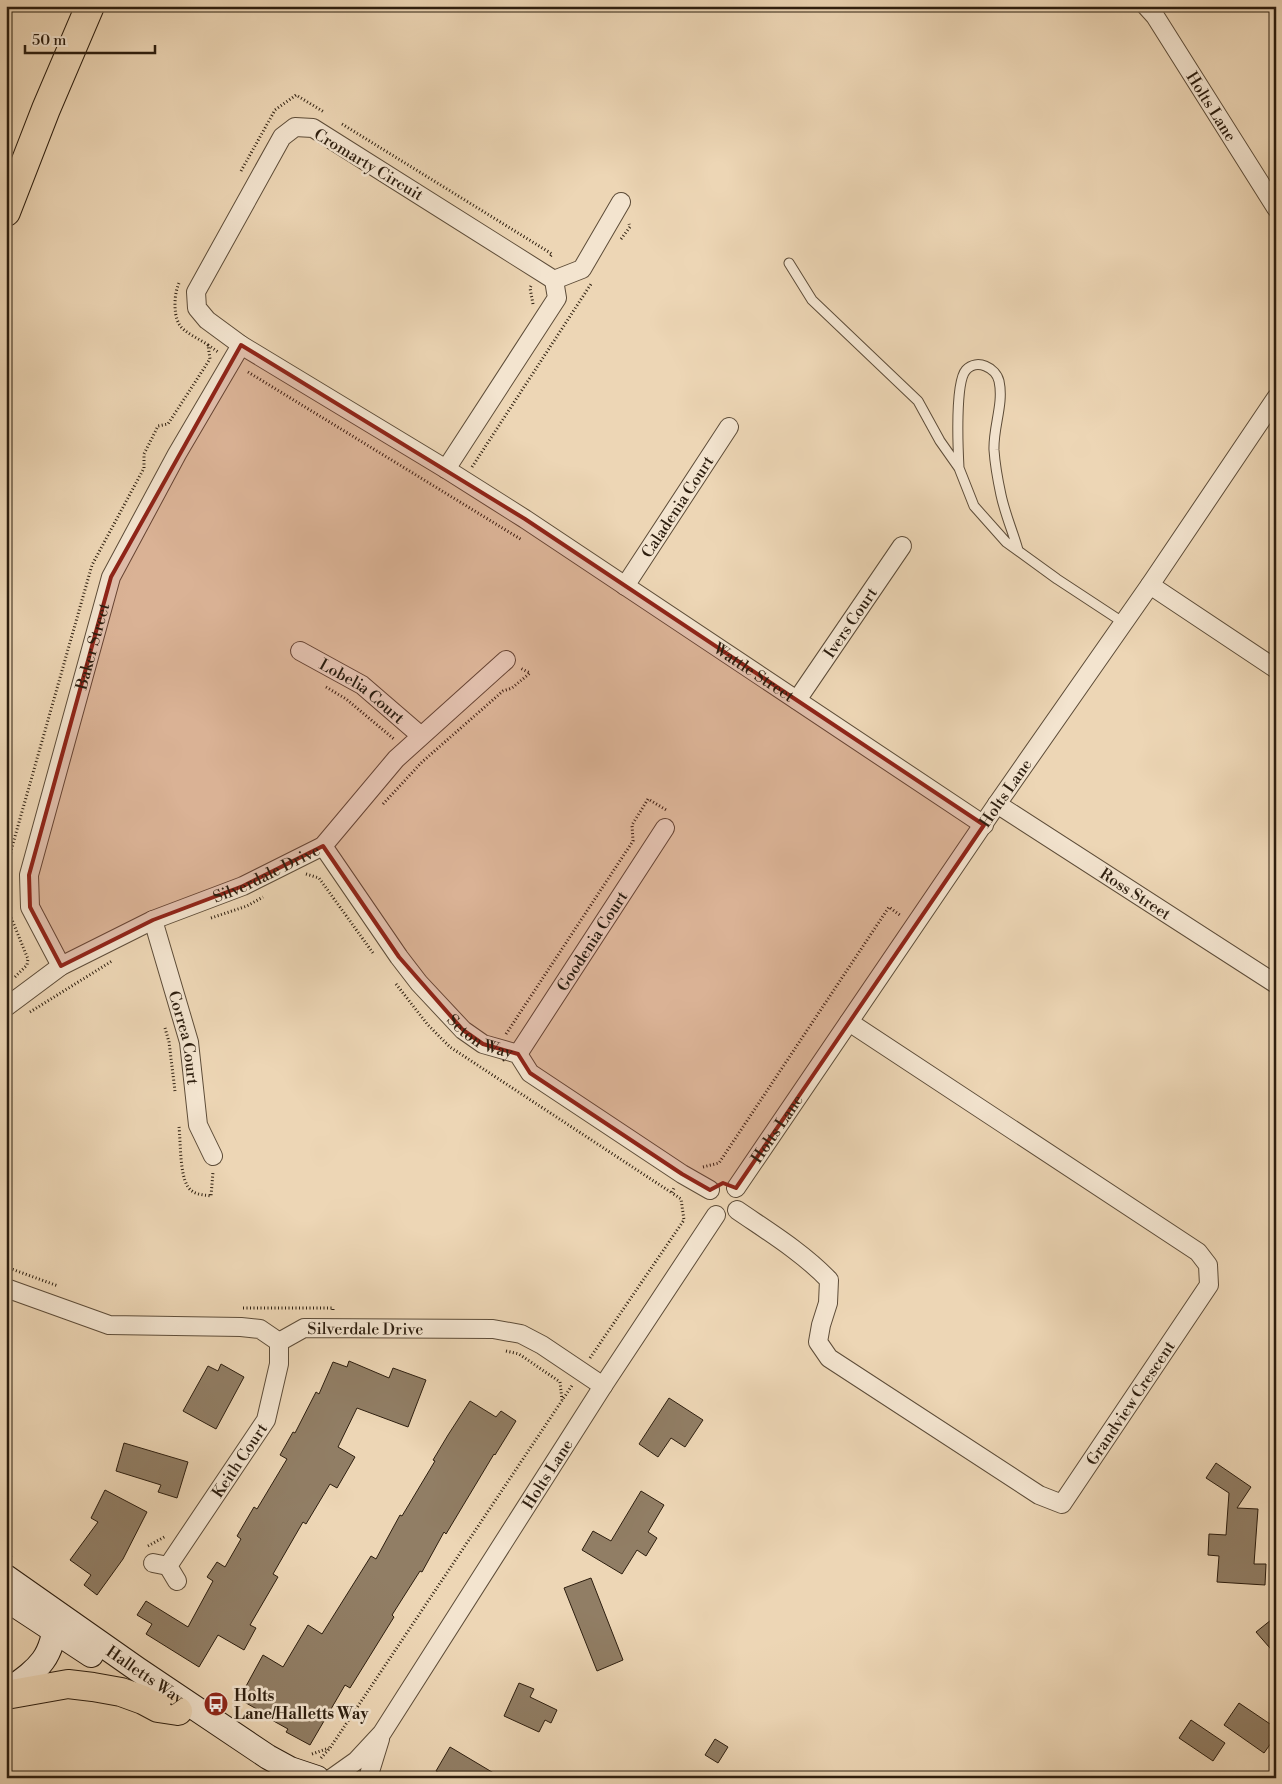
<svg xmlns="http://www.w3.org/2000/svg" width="1282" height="1784" font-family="'Libre Bodoni',serif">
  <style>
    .building { fill: #917e65; stroke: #2d1e0f }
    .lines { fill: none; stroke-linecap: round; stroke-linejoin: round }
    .lane-casing { stroke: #5d4c38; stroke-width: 11 }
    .street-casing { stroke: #5d4c38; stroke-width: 20 }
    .secondary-casing { stroke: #2d1e0f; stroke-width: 26 }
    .highway-casing { stroke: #2d1e0f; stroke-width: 30 }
    .path { stroke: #2d1e0f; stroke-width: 3; stroke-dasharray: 1 2.5; stroke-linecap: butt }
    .lane { stroke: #f3e4cf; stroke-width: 9 }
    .street { stroke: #f3e4cf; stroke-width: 18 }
    .secondary { stroke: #f3e4cf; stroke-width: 24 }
    .highway { stroke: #edd6b5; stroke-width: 28 }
    .marked { fill: #8f2418; fill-opacity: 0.2; stroke: #8f2418; stroke-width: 4; stroke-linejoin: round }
    .labels { text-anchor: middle; stroke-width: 5; stroke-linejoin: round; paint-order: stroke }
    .street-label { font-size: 16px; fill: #2d1e0f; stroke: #f3e4cf }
    .poi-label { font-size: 16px; font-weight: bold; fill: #2d1e0f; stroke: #f3e4cf; text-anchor: start }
  </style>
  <rect width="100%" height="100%" fill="#edd6b5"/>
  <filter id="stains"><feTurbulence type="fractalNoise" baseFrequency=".004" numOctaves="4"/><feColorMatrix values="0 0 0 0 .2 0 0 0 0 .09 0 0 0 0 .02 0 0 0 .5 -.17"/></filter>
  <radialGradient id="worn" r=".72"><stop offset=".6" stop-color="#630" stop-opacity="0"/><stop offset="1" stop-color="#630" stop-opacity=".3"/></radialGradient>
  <path class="building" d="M349,1361l40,17 4,-10 33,12 -18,47 -51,-19 -19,39 17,10 -18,31 -7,-4 -24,40 -3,-2 -30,52 5,3 -28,48 6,3 -12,22 -26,-15 -19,32 -53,-33 6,-10 -15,-9 9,-14 42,26 25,-46 -6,-4 10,-15 8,5 16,-28 -4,-3 17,-29 3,2 30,-50 -7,-4 13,-23 2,1 21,-41 3,2 14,-32 14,5z
    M221,1364l23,13 -28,52 -33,-18 25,-45 10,5z
    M669,1398l34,22 -18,27 -14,-9 -13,19 -19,-13z
    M470,1401l26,16 5,-6 15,10 -21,34 -1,-1 -48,80 -2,-2 -22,40 -2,-1 -28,44 2,2 -44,71 -5,-3 -35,60 -24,-13 2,-3 -27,-15 1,-2 -23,-13 24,-44 20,12 25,-42 14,9 49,-78 5,3 24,-44 2,1 33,-55 -2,-1 15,-25z
    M124,1443l64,19 -11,36 -19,-6 3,-7 -45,-14z
    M1216,1463l35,24 -14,21 21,1 -4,55h12l-1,21 -48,-3 2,-26 -11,-1 1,-21 17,1 3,-42 -23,-15z
    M105,1490l42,22 -24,47 -26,36 -13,-10 7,-10 -21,-15 28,-38 -7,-4z
    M641,1491l23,14 -16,27 9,6 -11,18 -9,-6 -15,24 -40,-24 11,-19 18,10z
    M591,1578l32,82 -26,11 -33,-83z
    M1276,1616v39l-20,-23z
    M519,1683l15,6 -4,8 27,13 -6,13 -6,-3 -6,12 -35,-16z
    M1239,1703l37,25v8l-12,17 -40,-28z
    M1191,1720l34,23 -12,18 -34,-23z
    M715,1739l13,8 -10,16 -13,-8z
    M450,1747l52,31h-54l-12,-7z"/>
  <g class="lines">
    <defs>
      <path id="lane" d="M789,263l23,37 106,101 22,40 19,27 15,38 32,36 51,37 67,44
        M959,468c-1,-19 -4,-86 7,-98 11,-12 30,-2 33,11 5,23 -6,46 -5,69 1,15 4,31 7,45 4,19 12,37 17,55"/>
      <g id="street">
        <path id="s1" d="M1146,6l9,10 121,192"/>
        <path id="s2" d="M554,280l-241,-152 -18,-1 -13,10 -86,155 1,16 10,12 34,25 205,124 79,50 459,306"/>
        <path d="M554,280l28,-11 39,-67"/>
        <path d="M446,469l111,-171 -3,-18"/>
        <path d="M1150,585l126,84"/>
        <path id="s3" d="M625,586l104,-159"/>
        <path id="s4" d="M300,651l62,34 58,50"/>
        <path id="s5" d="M797,700l105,-154"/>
        <path id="s6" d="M997,804l279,180"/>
        <path id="s7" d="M323,846l76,111 20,26 44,47 20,14 35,10 12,19 152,101 28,16"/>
        <path id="s8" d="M153,920l36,122 9,83 15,31"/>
        <path id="s9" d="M61,966l-31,-59 -1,-32 82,-298 66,-123 64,-109"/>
        <path id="s10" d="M6,1007l55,-41 92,-46 90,-34 80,-40 73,-87 110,-99"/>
        <path id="s11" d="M518,1054l147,-226"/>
        <path id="s12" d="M736,1188l261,-384 153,-219 126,-187"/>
        <path id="s13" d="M737,1210c32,22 65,42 92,70l-1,23 -7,22 -3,17 11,16 210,137 23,9 147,-219 -1,-20 -10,-13 -349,-230"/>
        <path d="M6,1288l103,37 132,2 19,2 19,13"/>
        <path id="s14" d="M279,1342l25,-14 189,1 28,5 21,11 61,41"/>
        <path d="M153,1563l15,3"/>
        <path id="s15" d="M177,1581l-9,-15 98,-146 13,-56v-22"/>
        <path id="s16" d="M332,1778l24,-17 26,-28 221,-347 113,-171"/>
        <path d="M368,1778l12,-39"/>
      </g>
      <g id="secondary">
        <path id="s17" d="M6,1577l131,92 131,88 22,12 27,9"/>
        <path d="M6,1599l85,56"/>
        <path d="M6,1692c32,-23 47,-32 50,-75"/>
      </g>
      <path id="highway" d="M6,212l40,-103 44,-103
        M6,1695l62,-11 25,3 28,5 22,8 15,8 20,3"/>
    </defs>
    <use href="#lane" class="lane-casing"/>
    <use href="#street" class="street-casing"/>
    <use href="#secondary" class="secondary-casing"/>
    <use href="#highway" class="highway-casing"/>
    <path class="path" d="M342,124l210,130 -2,3
      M241,171l34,-61 21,-15 28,17
      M621,239l9,-12 -1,-3
      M531,286l-1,2 3,16
      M208,345l10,7
      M248,372l274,168
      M472,467l119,-183
      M326,687l20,12 48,40
      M383,804l39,-42 81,-71 9,-3 18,-15 -10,-5
      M306,874l13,4 54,75
      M211,918l36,-12 16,-9
      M15,977l12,-12 1,-6 -18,-44 -3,-44 5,-24 80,-282 52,-97v-14l14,-28 10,-2 42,-65 -2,-14c-8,-6 -24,-12 -29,-21 -6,-11 -5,-32 1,-43
      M396,984l32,41 22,22 222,146
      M30,1012l82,-51
      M165,1028l4,14 6,49
      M506,1034l127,-193 -1,-16 16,-26 20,12
      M179,1127c2,16 0,56 13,64 5,4 14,4 19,5l2,-24
      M703,1167l16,-4 170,-256 12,9
      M6,1267l52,19
      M243,1308h90v4
      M506,1351l13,3 41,28 2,18
      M590,1358l94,-138 -3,-21 -9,-6 2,-5
      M148,1546l18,-10
      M6,1553l6,4
      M312,1754l17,-6
      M321,1758l9,-10 243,-364"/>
    <use href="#lane" class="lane"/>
    <use href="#street" class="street"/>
    <use href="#secondary" class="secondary"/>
    <use href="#highway" class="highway"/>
  </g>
  <path class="marked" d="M241,345l284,174 459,306 -248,363 -13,-5 -13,7 -28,-16 -152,-101 -12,-19 -35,-10 -20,-14 -64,-73 -76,-111 -80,40 -90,34 -92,46 -31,-59 -1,-32 82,-298z"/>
  <defs>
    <symbol id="bus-disc" viewBox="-11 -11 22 22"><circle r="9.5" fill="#8f2418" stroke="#f3e4cf"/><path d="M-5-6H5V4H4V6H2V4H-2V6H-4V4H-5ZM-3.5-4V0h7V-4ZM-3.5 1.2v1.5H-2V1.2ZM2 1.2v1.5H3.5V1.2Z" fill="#fff"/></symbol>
  </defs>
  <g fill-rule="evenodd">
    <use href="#bus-disc" x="202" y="1690" width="28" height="28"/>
  </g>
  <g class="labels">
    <g class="street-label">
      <text dy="6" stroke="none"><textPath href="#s1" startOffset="120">Holts Lane</textPath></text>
      <text transform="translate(369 164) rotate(31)" y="6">Cromarty Circuit</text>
      <text dy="6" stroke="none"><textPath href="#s3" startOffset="95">Caladenia Court</textPath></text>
      <text dy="6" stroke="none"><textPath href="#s5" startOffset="94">Ivers Court</textPath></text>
      <text dy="6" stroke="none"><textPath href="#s9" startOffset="336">Baker Street</textPath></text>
      <text dy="6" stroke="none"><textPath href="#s2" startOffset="1179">Wattle Street</textPath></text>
      <text dy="6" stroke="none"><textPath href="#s4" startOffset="74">Lobelia Court</textPath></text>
      <text dy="6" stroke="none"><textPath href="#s12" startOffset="478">Holts Lane</textPath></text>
      <text dy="6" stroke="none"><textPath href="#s10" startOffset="294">Silverdale Drive</textPath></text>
      <text dy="6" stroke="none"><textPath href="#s6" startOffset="165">Ross Street</textPath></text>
      <text dy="6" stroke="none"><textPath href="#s11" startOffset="135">Goodenia Court</textPath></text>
      <text dy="6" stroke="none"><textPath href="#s7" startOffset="250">Seton Way</textPath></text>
      <text dy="6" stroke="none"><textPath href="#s8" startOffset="122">Correa Court</textPath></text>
      <text dy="6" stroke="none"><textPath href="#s12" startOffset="72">Holts Lane</textPath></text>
      <text dy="6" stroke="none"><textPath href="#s14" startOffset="90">Silverdale Drive</textPath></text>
      <text dy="6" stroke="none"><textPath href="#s13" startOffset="596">Grandview Crescent</textPath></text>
      <text dy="6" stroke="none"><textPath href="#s15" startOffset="145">Keith Court</textPath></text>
      <text dy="6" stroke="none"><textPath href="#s16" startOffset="375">Holts Lane</textPath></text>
      <text dy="6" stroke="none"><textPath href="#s17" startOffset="170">Halletts Way</textPath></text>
    </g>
    <g class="poi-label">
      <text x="234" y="1701">Holts<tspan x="234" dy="18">Lane/Halletts Way</tspan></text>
    </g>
  </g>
  <rect width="1282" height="1784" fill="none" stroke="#edd6b5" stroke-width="25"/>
  <rect x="8" y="8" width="1267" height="1769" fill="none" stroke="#2d1e0f" stroke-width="2.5"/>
  <rect x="12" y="12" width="1257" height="1759" fill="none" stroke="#2d1e0f"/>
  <path d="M25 45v8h130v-8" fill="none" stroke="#2d1e0f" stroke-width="2.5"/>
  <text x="32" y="45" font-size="15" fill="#2d1e0f" stroke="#f3e4cf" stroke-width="4" paint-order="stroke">50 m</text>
  <rect width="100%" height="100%" filter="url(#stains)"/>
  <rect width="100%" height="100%" fill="url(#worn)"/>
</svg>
